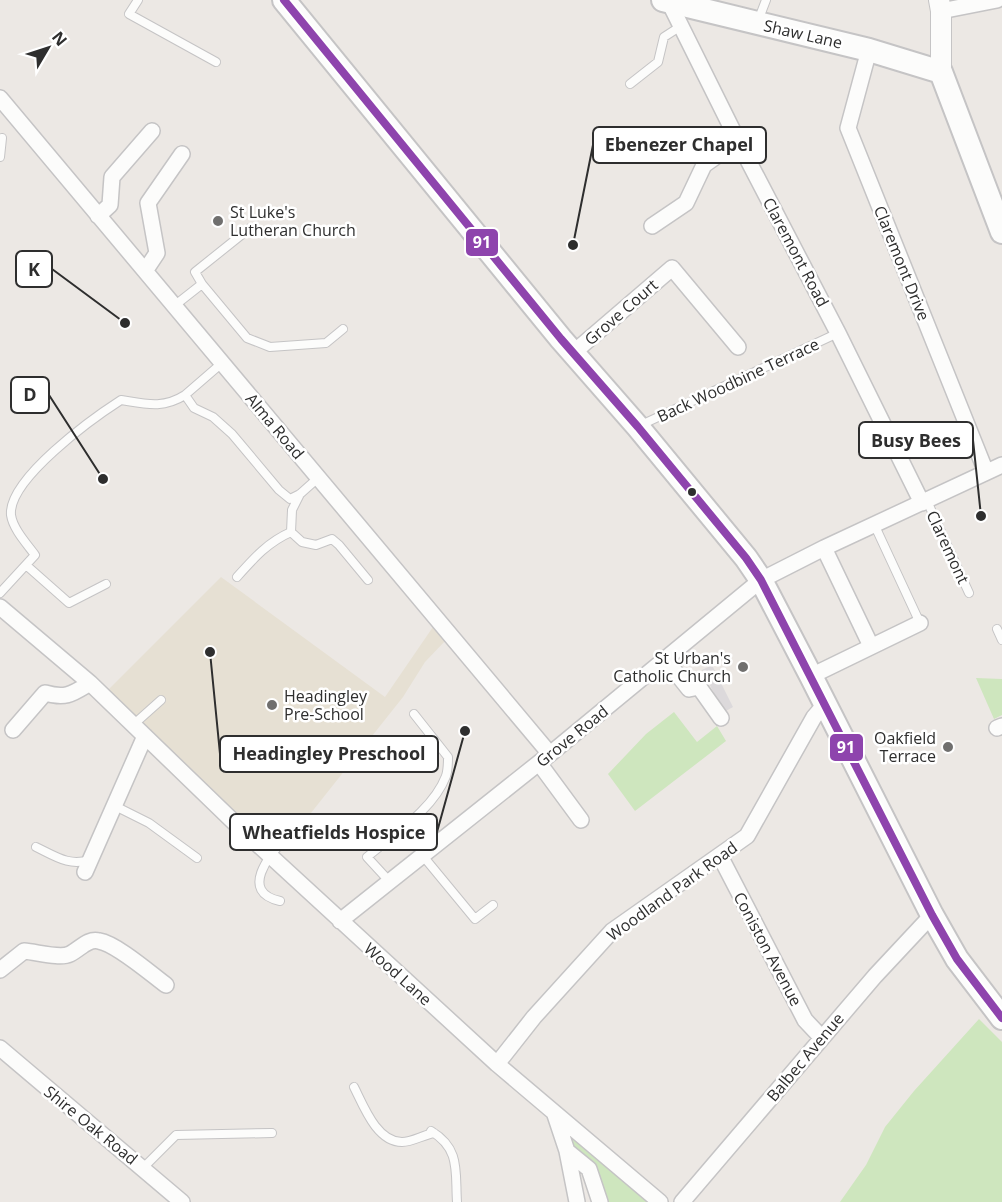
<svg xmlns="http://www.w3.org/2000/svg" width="1002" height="1202" font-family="'Open Sans',sans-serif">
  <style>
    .industrial { fill: #dcd9db }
    .education { fill: #e6e0d3 }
    .green { fill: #cee6be }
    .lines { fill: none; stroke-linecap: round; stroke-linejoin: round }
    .service-casing { stroke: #c5c4c5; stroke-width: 10 }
    .minor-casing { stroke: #c5c4c5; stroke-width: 18 }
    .tertiary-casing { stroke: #c5c4c5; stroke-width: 22 }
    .secondary-casing { stroke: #c5c4c5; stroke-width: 26 }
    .service { stroke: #fcfcfb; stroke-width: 8 }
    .minor { stroke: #fcfcfb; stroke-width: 15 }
    .tertiary { stroke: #fcfcfb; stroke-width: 20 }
    .secondary { stroke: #fcfcfb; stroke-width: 22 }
    .bus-1-casing { stroke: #fff; stroke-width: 12 }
    .bus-1 { stroke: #8e44ad; stroke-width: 8 }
    .poi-dot { fill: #706f6e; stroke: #fff; stroke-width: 2 }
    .bus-dot { fill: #2e2e2e; stroke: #fff; stroke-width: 2 }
    .labels { text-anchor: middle; stroke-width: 5; stroke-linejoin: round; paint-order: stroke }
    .street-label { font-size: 16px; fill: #2e2e2e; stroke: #fff }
    .poi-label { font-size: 16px; fill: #2e2e2e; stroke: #fff; text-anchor: start }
    .leader { fill: none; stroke: #2e2e2e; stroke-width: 2 }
    .callout-dot { fill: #2e2e2e; stroke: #fff; stroke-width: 2 }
    .callout { fill: #fff; stroke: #2e2e2e; stroke-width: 2 }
    .callout-label { font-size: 18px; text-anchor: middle; font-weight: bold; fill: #2e2e2e }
    .line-badge { stroke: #fff; stroke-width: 2 }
    .badge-label { font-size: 16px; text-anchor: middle; font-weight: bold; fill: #fff }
  </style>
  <rect width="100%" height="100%" fill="#ece8e4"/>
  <path class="industrial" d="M712,665l21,42 -9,5 -22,-42z"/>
  <path class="education" d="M221,577l164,120 50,-73 11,16 -21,22 -22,35 -123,155 -38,-29 -135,-132z"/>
  <path class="green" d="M976,678l26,1v36l-8,4z
    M674,712l23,30 20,-16 9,15 -91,70 -27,-37 38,-40z
    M979,1019l23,23v160h-162l26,-37 19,-38 29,-36z
    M570,1135l67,58 14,9h-43l-12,-31 -23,-24z"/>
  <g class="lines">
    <defs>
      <path id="service" d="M138,0l-9,14 87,48
        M758,21l8,-21
        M630,84l28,-22 6,-25 17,-11
        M0,157l2,-19
        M202,284l-7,-12 55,-44 17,5
        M174,306l28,-22 45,54 23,9 56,-4 17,-14
        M222,363l-37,32 9,13 19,9 19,17 47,56 11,9 10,-5 18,-16
        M641,425l197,-92
        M927,501l42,92
        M874,524l46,99
        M291,532l11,10 14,3 16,-6 7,6 29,35
        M26,565l43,38 37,-19
        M237,577c17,-19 31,-35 54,-45l1,-22 8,-16
        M0,593l35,-38c-8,-11 -22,-26 -24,-40 -3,-36 82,-97 110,-115 25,4 42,9 64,-5
        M997,629l5,11
        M133,725l28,-25
        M115,806l34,17 48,35
        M36,847c17,8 35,21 54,12
        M423,856l52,63 18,-14
        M390,882l-23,-25c27,-23 66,-47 79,-81 2,-6 2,-13 2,-19l-34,-43
        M280,901c-41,-9 -11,-46 6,-63
        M354,1087c10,20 23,55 48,55 10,0 21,-7 32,-9
        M431,1131c30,18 24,41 26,71
        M143,1168l33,-33 96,-2"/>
      <path id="minor" d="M669,2l69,139 100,192 84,170
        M941,11l56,-11
        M869,50l-21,78 138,344
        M0,98l550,656
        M98,216l12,-11 2,-28 40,-46
        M652,226l34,-23 18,-38 34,-24
        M145,271l12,-18 -9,-50 34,-49
        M573,353l99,-85 66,79
        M824,548l47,98
        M0,607l90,76 150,145 257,236 163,138
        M665,659l24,30 10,-2 22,31
        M811,676l109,-53
        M997,728l5,-2
        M13,730l32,-37c21,6 27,1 45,-10
        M539,763l42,57
        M720,856l85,164 16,17
        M85,872l60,-136
        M340,921l210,-167 211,-174 63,-32 178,-83
        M0,970l24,-19c13,1 36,8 46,3 10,-5 18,-16 29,-13 18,3 52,33 67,44
        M0,1048l182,154
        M497,1064l37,-47 78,-86 135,-95 67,-119 12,-14
        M555,1115l12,36 10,51
        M567,1151l22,18 11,33
        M682,1202l193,-226 57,-61"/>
      <path id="tertiary" d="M939,0l2,11v61"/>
      <path id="secondary" d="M284,0l277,339 77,88 108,131 15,22 50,96 121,239 25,44 45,59
        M663,0l206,50 72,22 61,160"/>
    </defs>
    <use href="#service" class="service-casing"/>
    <use href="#minor" class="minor-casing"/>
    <use href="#tertiary" class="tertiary-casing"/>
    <use href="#secondary" class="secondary-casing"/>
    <use href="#service" class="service"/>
    <use href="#minor" class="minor"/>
    <use href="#tertiary" class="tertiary"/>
    <use href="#secondary" class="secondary"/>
    <defs>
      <path id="bus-1" d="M284,0l277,339 77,88 108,131 15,22 171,335 25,44 45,59"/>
    </defs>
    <use href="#bus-1" class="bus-1-casing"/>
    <use href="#bus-1" class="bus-1"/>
  </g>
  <g class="poi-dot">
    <circle cx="218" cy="221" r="6"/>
    <circle cx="743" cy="667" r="6"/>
    <circle cx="272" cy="705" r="6"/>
    <circle cx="948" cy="747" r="6"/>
  </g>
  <circle class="bus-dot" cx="692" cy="492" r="5"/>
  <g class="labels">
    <g class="street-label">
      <text transform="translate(803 34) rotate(13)" y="6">Shaw Lane</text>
      <text transform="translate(796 252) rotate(62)" y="6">Claremont Road</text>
      <text transform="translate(902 263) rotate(68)" y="6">Claremont Drive</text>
      <text transform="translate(621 312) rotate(-41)" y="6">Grove Court</text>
      <text transform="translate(738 380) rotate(-25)" y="6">Back Woodbine Terrace</text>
      <text transform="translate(275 426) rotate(50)" y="6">Alma Road</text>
      <text transform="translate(948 547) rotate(65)" y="6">Claremont</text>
      <text transform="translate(572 736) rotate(-39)" y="6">Grove Road</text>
      <text transform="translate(672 891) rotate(-36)" y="6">Woodland Park Road</text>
      <text transform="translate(768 949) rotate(62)" y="6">Coniston Avenue</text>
      <text transform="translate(398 974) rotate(42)" y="6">Wood Lane</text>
      <text transform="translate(805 1057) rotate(-50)" y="6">Balbec Avenue</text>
      <text transform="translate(91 1125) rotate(39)" y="6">Shire Oak Road</text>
    </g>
    <g class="poi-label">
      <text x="230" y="218">St Luke's<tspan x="230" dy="18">Lutheran Church</tspan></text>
      <text x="731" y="664" text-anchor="end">St Urban's<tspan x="731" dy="18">Catholic Church</tspan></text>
      <text x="284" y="702">Headingley<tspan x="284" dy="18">Pre-School</tspan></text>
      <text x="936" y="744" text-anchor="end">Oakfield<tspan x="936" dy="18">Terrace</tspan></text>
    </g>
  </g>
  <path class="leader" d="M573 245L593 145M125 323L52 269M103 479L49 395M981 516L973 440M210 652L220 754M465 731L437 832"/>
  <g class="callout-dot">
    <circle cx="573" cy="245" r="6"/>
    <circle cx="125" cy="323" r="6"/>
    <circle cx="103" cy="479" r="6"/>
    <circle cx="981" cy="516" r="6"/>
    <circle cx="210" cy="652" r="6"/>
    <circle cx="465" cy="731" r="6"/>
  </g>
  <g class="callout">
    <rect x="593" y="127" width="173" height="36" rx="6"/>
    <rect x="16" y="251" width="36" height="36" rx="6"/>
    <rect x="11" y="377" width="38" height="36" rx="6"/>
    <rect x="859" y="422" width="114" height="36" rx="6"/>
    <rect x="220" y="736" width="218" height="36" rx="6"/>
    <rect x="230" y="814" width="207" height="36" rx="6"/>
  </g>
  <g class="callout-label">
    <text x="679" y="151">Ebenezer Chapel</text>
    <text x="34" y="276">K</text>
    <text x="30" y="401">D</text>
    <text x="916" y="447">Busy Bees</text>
    <text x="329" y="760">Headingley Preschool</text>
    <text x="334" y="839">Wheatfields Hospice</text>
  </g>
  <g class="line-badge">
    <rect x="465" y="228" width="34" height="29" rx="6" fill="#8e44ad"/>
    <rect x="829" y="733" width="35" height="29" rx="6" fill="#8e44ad"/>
  </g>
  <g class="badge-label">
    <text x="482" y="248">91</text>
    <text x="846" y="753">91</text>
  </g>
  <g transform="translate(48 48) rotate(51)" stroke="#ffffff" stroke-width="4.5" paint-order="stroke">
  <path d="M0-4.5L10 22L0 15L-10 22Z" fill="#2e2e2e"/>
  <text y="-9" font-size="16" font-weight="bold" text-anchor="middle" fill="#2e2e2e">N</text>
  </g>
</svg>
